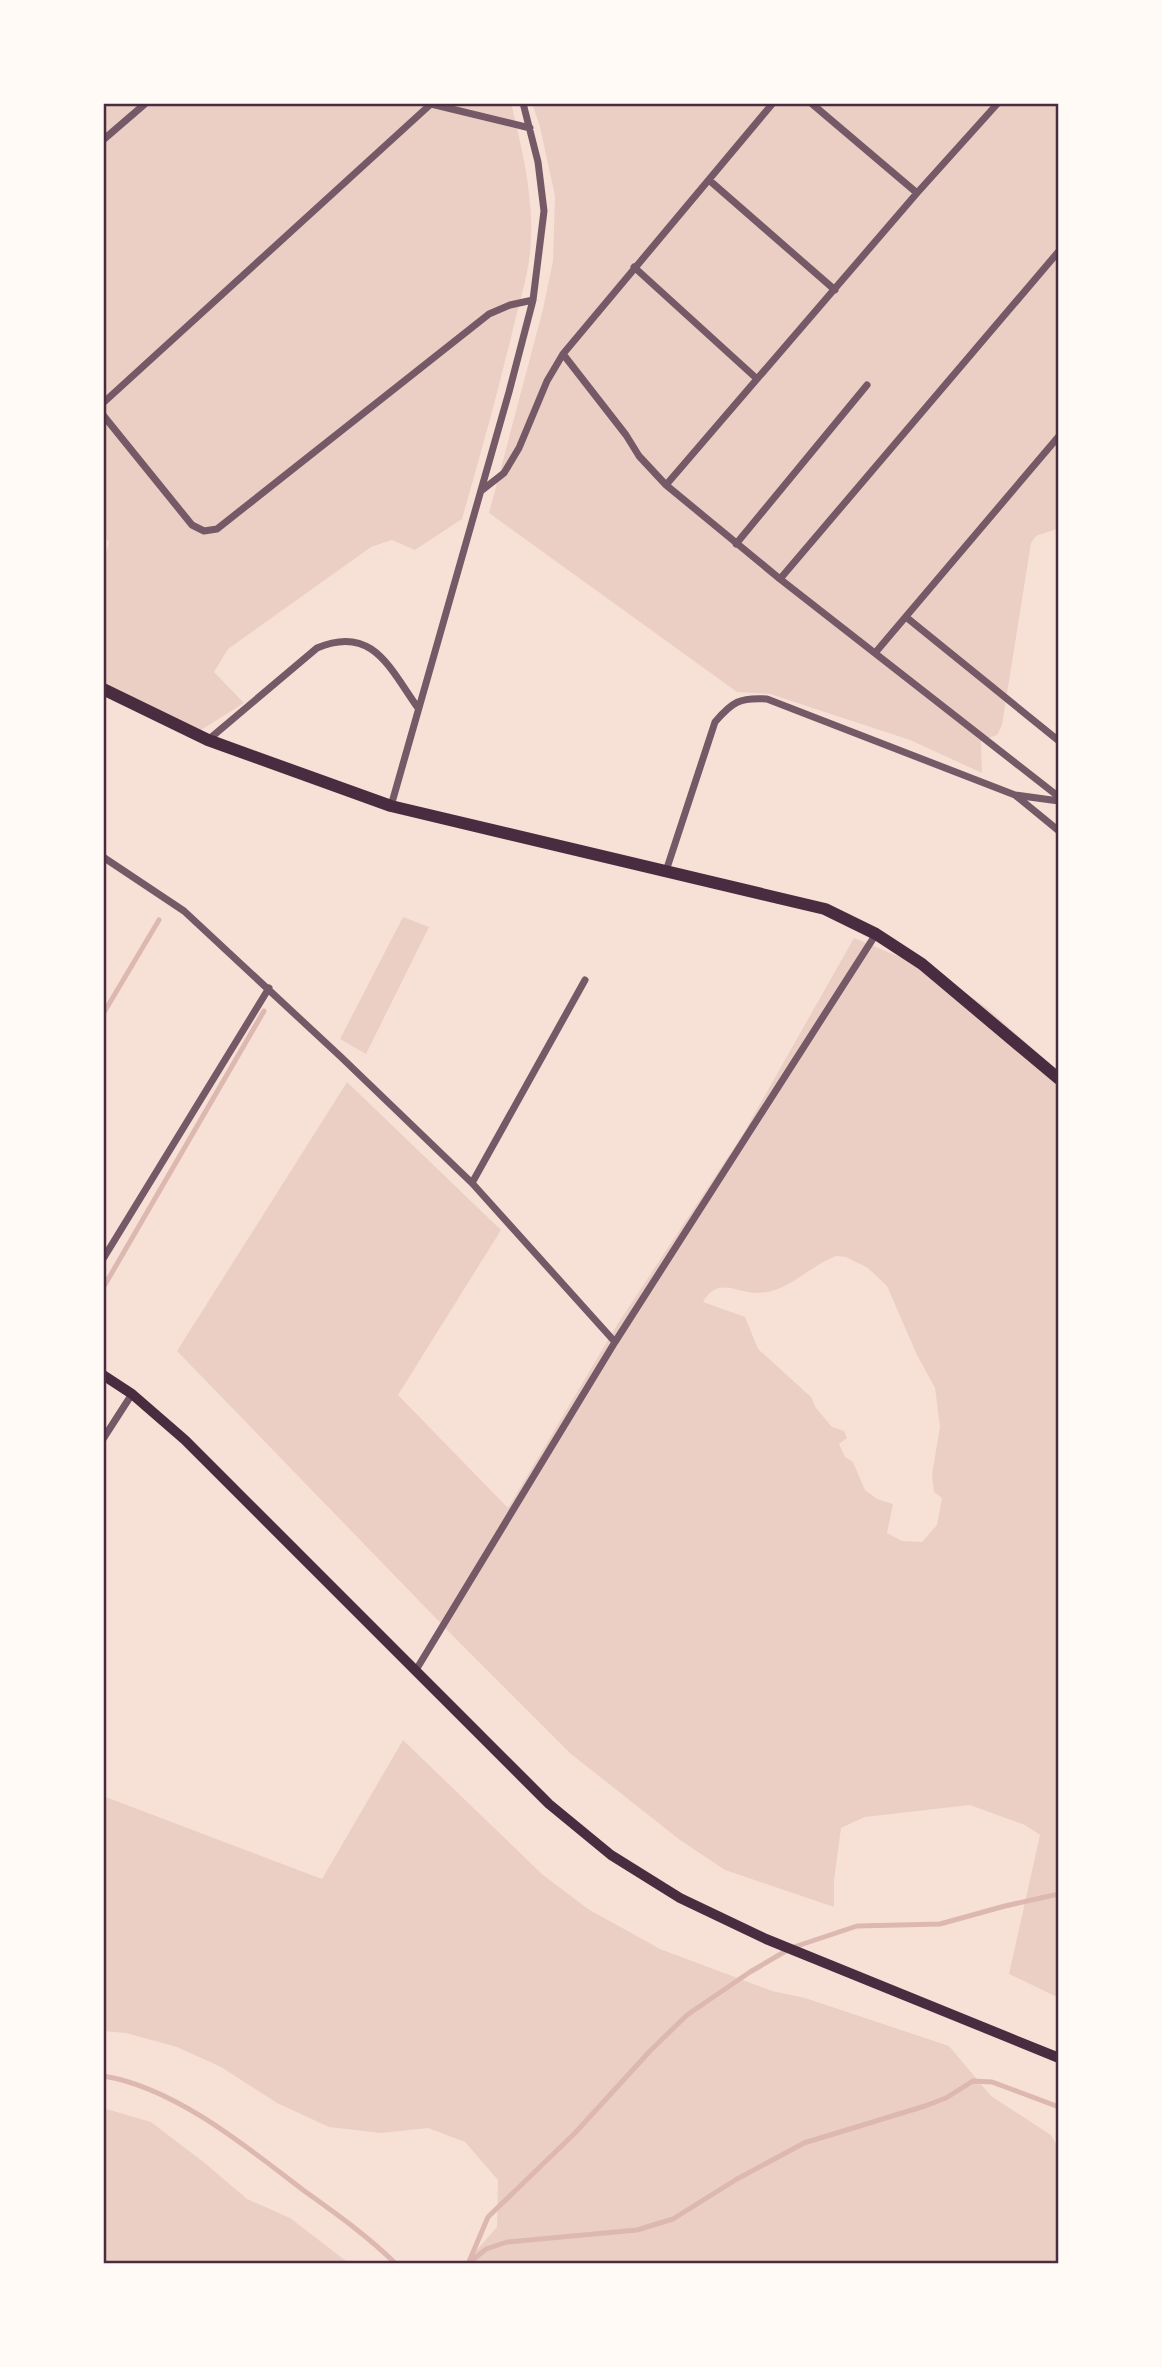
<svg xmlns="http://www.w3.org/2000/svg" width="1162" height="2367" font-family="'Golos Text',sans-serif">
  <style>
    .green { fill: #ebcfc5; fill-rule: evenodd }
    .lines { fill: none; stroke-linecap: round; stroke-linejoin: round }
    .stream { stroke: #dcb8b0; stroke-width: 5 }
    .minor { stroke: #755966; stroke-width: 7 }
    .secondary { stroke: #4a2c40; stroke-width: 10 }
    .primary { stroke: #4a2c40; stroke-width: 12 }
    .neatline { fill: none; stroke: #4a2c40; stroke-width: 2.5 }
  </style>
  <rect width="100%" height="100%" fill="#f7e1d7"/>
  <path class="green" d="M103,103h408c11,46 22,90 20,137 -1,30 -11,60 -18,89 -15,64 -33,127 -51,190l-47,31 -23,-10 -21,7 -143,102 -14,23 30,31 -43,27 -60,-24 -38,-23v-119l6,-22 -6,-6z
    M532,103h527v418l-2,8 -21,7 -5,7 -29,182 -5,10 -16,6 1,32 -72,-33 -140,-46 -33,-2 -248,-179 54,-204 10,-48 2,-65 -15,-69z
    M403,917l26,10 -63,127 -26,-15z
    M854,938l80,33 53,37 72,64v926l-50,-24 31,-139 -15,-10 -55,-20 -105,12 -24,11 -7,52v27l-109,-37 -45,-30 -109,-86 -115,-115 -279,-288 170,-269 154,148 -103,165 110,113 109,-183 126,-191zM836,1256l10,1 22,11 19,18 30,69 18,33 5,39 -8,47 2,18 8,6 -5,27 -15,17 -20,-1 -15,-8 6,-29 -16,-5 -12,-9 -12,-28 -8,-5 -6,-13 8,-6 -3,-7 -12,-4 -16,-19 -5,-11 -53,-48 -13,-32 -42,-15c15,-26 33,-9 54,-9 31,0 52,-27 79,-37z
    M403,1740l140,135 45,34 72,40 112,42 33,7 144,48 42,50 60,39 8,14v115h-588l4,-12 22,-25 1,-47 -33,-38 -37,-14 -47,5 -52,-6 -52,-24 -56,-36 -44,-20 -51,-14 -23,-2v-235l219,83z
    M103,2108l48,14 55,42 41,35 43,19 60,46h-247z"/>
  <g class="lines">
    <path class="stream" d="M103,1014l56,-94
      M103,1288l161,-277
      M103,2076c71,11 144,71 200,114 32,23 65,46 93,74
      M470,2262l16,-13 21,-7 130,-12 36,-11 64,-40 67,-36 121,-37 21,-8 27,-17 19,1 67,25
      M468,2264l20,-47 87,-84 75,-82 37,-36 63,-43 41,-24 66,-22 83,-2 65,-18 54,-12"/>
    <path class="minor" d="M811,103l106,90
      M431,104l99,24
      M103,140l43,-37
      M709,180l126,110
      M634,267l122,111
      M563,354l63,81 13,21 27,29 114,94 279,218
      M103,403l329,-300
      M103,415l89,110 12,6 13,-2 272,-215 21,-9 23,-5
      M666,485l251,-292 81,-90
      M481,491l23,-18 15,-25 28,-67 16,-27 210,-251
      M736,544l131,-159
      M780,579l279,-328
      M906,617l153,124
      M875,653l184,-217
      M208,740l109,-92c56,-24 73,21 101,60
      M1015,795l44,6
      M391,806l118,-414 24,-92 11,-89 -6,-49 -15,-59
      M103,857l81,54 157,146 131,126 143,159
      M666,871l49,-149c17,-20 25,-25 52,-23l248,96 44,36
      M472,1183l113,-203
      M103,1259l166,-271
      M103,1439l29,-45
      M416,1670l199,-328 261,-408"/>
    <path class="secondary" d="M103,1375l29,19 53,46 364,364 62,51 69,43 86,41 293,119"/>
    <path class="primary" d="M103,689l105,51 183,66 434,103 51,25 46,30 137,115"/>
  </g>
  <rect width="1162" height="2367" fill="none" stroke="#fffaf5" stroke-width="210"/>
  <rect x="105" y="105" width="952" height="2157" class="neatline"/>
</svg>
